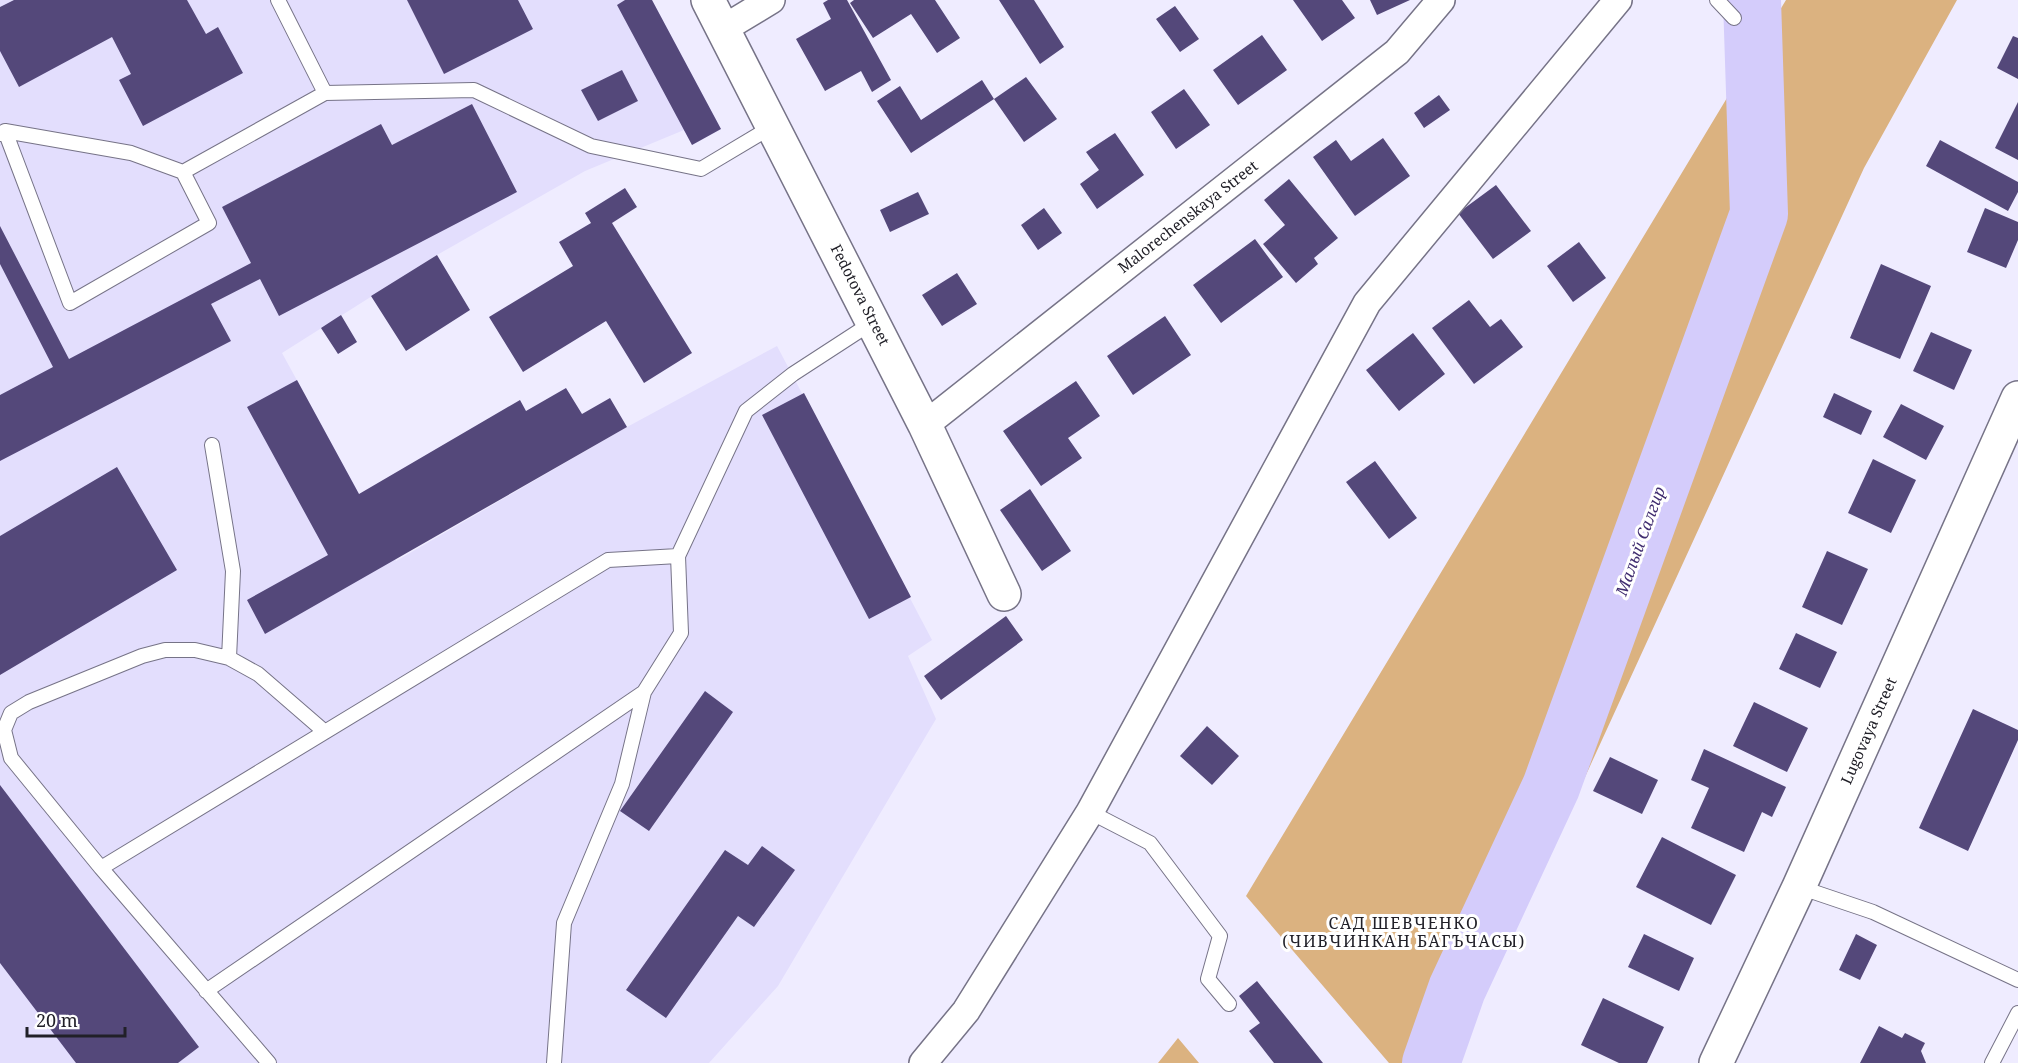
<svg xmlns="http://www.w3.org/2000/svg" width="2018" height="1063" font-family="'Noto Serif',serif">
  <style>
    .built { fill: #e3defd }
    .forest { fill: #dbb280 }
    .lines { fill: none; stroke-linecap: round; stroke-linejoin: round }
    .river { stroke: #d4ccfb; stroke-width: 58 }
    .building { fill: #54487a }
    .service-casing { stroke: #767387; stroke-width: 16 }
    .minor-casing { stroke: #767387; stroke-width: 30 }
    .tertiary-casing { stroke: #767387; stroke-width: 36 }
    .secondary-casing { stroke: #767387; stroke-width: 36 }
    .service { stroke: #fff; stroke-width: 14 }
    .minor { stroke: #fff; stroke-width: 27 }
    .tertiary { stroke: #fff; stroke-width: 33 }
    .secondary { stroke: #fff; stroke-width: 33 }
    .labels { text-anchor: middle; stroke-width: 6; stroke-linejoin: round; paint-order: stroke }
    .street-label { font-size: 15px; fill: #212028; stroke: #fff }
    .water-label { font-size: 16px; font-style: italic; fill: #402d70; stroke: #fff }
    .neighbourhood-label { font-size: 16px; letter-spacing: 1.5px; fill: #212028; stroke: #fff }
  </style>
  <rect width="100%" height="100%" fill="#efecff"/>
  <path class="built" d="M0,0h652l69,129 -29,16 -8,-15 -99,41 -148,84 -155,98 114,208 231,-134 150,-81 155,294 -24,16 28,63 -158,267 -69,77h-709z"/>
  <path class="forest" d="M1786,0h171l-93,168 -410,895h-65l-143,-167z
    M1178,1038l21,25h-41z"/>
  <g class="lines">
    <path class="river" d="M1431,1063l26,-74 94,-202 208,-573 -7,-214"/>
  </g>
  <path class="building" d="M14,0h173l19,34 12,-7 25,46 -100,53 -24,-46 12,-6 -19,-37 -93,50 -19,-36v-44z
    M407,0h111l15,29 -89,45z
    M625,0h27l69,129 -29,16 -75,-140z
    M828,0h19l44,80 -19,12 -11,-21 -36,20 -29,-52 35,-20 -8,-16z
    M854,0h81l25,38 -23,15 -26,-39 -38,24 -23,-35z
    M999,0h35l30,47 -24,17z
    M1293,0h49l13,18 -33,23z
    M1370,0h40l-33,15z
    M1175,6l24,33 -19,13 -24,-33z
    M1262,35l25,35 -49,35 -25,-35z
    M2013,36l5,2v41l-21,-11z
    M622,70l16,31 -40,20 -17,-31z
    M1026,77l31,42 -33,23 -30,-43z
    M982,80l12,19 -83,54 -34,-52 23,-15 21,34z
    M1184,89l26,36 -34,24 -25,-37z
    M1439,95l11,15 -26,18 -10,-15z
    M2018,102v58l-23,-12z
    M472,104l45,88 -238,124 -19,-37 -49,25 20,37 -231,120v-66l53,-28 -53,-103v-38l69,133 182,-96 -29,-56 159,-83 11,21z
    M1115,133l29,42 -47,34 -17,-25 19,-14 -13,-18z
    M1383,138l27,38 -55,40 -42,-59 23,-17 15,21z
    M1940,140l78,42v10l-10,19 -82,-45z
    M1289,179l49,59 -24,20 4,6 -22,19 -33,-39 22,-19 -21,-25z
    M1496,185l35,46 -38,28 -35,-46z
    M625,188l12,19 -25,16 80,130 -48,30 -38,-62 -83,51 -34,-55 84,-51 -14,-24 32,-19 -6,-10z
    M918,192l11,22 -39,18 -10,-22z
    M1044,208l18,25 -24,17 -17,-25z
    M1985,208l33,14v18l-12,28 -39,-16z
    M1255,239l28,38 -62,46 -28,-38z
    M1579,242l27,36 -33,24 -26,-36z
    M437,255l33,55 -64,41 -35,-55z
    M1881,264l50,22 -31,73 -50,-21z
    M957,273l20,31 -35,22 -20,-31z
    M1469,300l21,27 11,-8 22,28 -49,37 -42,-56z
    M341,315l16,27 -19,12 -17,-26z
    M1165,316l26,39 -58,40 -26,-39z
    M1931,332l41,18 -18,40 -41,-19z
    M1413,333l32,41 -46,37 -33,-41z
    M297,380l62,114 161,-94 6,11 40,-23 16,26 28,-16 17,29 -362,207 -18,-34 81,-45 -81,-148z
    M1076,381l24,35 -32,22 14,20 -41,28 -38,-55z
    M804,393l107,204 -42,22 -107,-204z
    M1834,393l38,18 -11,24 -38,-18z
    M1901,404l43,22 -18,34 -43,-23z
    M1873,459l43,21 -25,53 -43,-20z
    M1375,461l42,57 -28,21 -43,-57z
    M117,467l60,103 -177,105v-139z
    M1030,489l41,62 -29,20 -42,-61z
    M1827,551l41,18 -26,56 -40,-18z
    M1006,616l17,24 -82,60 -17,-24z
    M1796,633l41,19 -17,36 -41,-19z
    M705,691l28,21 -84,119 -29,-20z
    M1754,702l54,26 -21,44 -54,-26z
    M1973,709l45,21v10l-50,111 -49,-23z
    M1207,726l32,30 -27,29 -32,-29z
    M1704,749l82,38 -14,30 -10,-5 -18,40 -53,-24 18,-40 -18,-8z
    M1610,757l48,23 -16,34 -49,-23z
    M0,785l199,262 -21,16h-102l-76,-100z
    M1662,837l74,38 -25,50 -75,-38z
    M762,846l33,24 -41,57 -16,-11 -72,102 -40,-28 99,-140 23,15z
    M1644,934l50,24 -15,33 -51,-24z
    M1856,934l21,11 -17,35 -21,-10z
    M1257,981l66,82h-49l-25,-32 11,-8 -21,-27z
    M1603,998l61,29 -17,36h-28l-38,-18z
    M1879,1026l23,12 3,-5 20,10 -4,8 5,12h-66z"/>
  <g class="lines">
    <defs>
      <path id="service" d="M278,0l47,93
        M1717,0l17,18
        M5,131l65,172 139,-80 -26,-51
        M0,134l5,-3 126,22 52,19 142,-79 149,-3 117,56 110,23 72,-43
        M212,445l21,126 -4,87
        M1090,812l60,31 70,93 -12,43 21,25
        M101,868l507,-308 70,-4
        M1799,887l74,25 145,68
        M206,991l438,-299 37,-59 -3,-77 68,-145 47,-37 80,-52
        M269,1063l-168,-195 -90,-110 -7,-28 7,-17 18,-11 113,-46 23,-6h30l34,8 29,16 67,58
        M554,1063l10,-140 58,-139 22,-92
        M1992,1063l26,-50"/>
      <path id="minor" d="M723,29l48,-29
        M925,425l472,-373 44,-52
        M923,1063l43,-52 124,-199 277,-509 251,-303"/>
      <path id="tertiary" d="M708,0l217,425 79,169"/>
      <path id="secondary" d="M1716,1063l83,-176 219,-489"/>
    </defs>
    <use href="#service" class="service-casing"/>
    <use href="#minor" class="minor-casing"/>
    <use href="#tertiary" class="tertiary-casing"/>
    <use href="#secondary" class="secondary-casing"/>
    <use href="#service" class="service"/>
    <use href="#minor" class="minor"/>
    <use href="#tertiary" class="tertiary"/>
    <use href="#secondary" class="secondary"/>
  </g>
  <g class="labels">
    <g class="street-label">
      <text transform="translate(1188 217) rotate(-38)" y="5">Malorechenskaya Street</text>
      <text transform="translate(860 295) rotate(63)" y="5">Fedotova Street</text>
      <text transform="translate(1869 731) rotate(-66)" y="5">Lugovaya Street</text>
    </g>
    <g class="water-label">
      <text transform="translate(1640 541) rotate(-70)" y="6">Малый Салгир</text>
    </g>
    <g class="neighbourhood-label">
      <text x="1404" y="929">САД ШЕВЧЕНКО<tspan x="1404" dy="18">(ЧИВЧИНКАН БАГЪЧАСЫ)</tspan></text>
    </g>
  </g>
  <path d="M27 1027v9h98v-9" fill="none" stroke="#212028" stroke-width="3"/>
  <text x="36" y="1027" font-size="18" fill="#212028" stroke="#ffffff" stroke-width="4.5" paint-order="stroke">20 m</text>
</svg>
